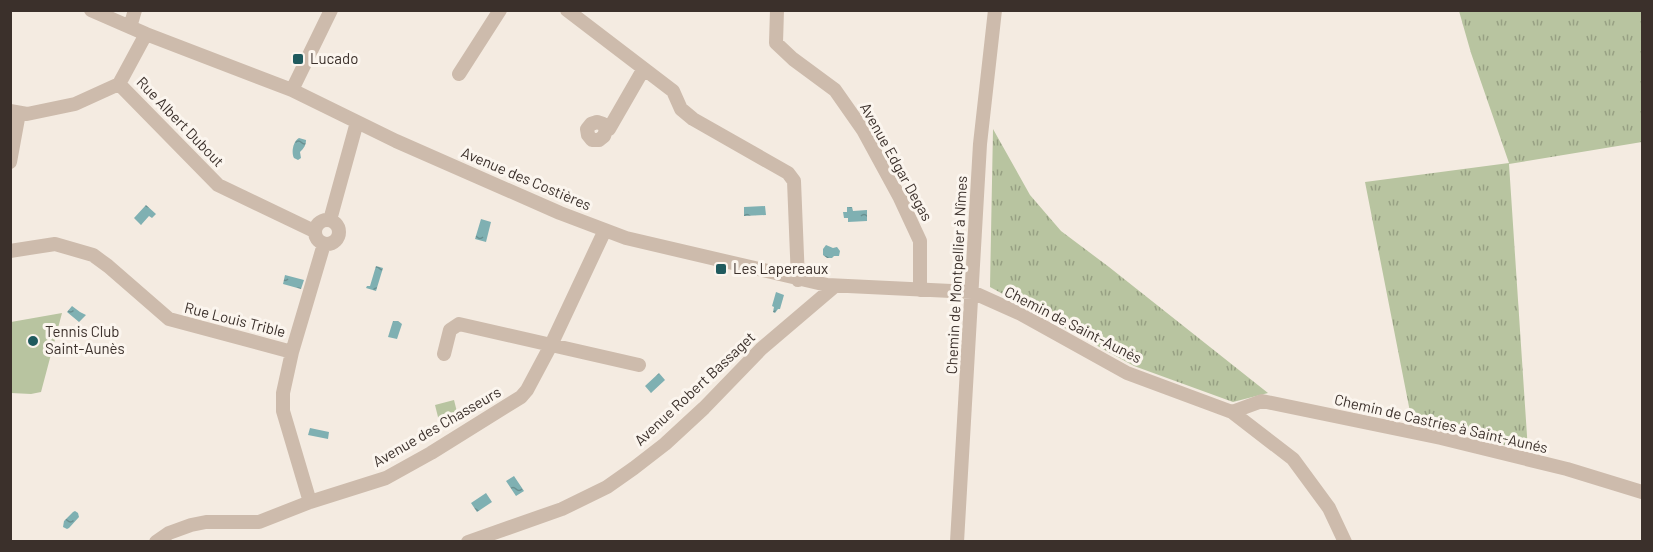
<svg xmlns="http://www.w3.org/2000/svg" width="1653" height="552" font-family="Barlow,sans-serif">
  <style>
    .grass { fill: url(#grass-tufts) }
    .green { fill: #b8c4a0 }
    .water { fill: url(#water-ripples) }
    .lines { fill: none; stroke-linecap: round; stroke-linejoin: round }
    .minor { stroke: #cdbbac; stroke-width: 14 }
    .poi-dot { fill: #1f5a5e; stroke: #fbf5ee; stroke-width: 2 }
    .labels { text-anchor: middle; stroke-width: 6; stroke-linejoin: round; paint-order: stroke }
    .poi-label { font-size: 15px; fill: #3b302b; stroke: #fbf5ee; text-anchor: start }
    .street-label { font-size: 15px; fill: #3b302b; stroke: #fbf5ee }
  </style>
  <defs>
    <pattern id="grass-tufts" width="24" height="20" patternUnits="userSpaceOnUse" patternTransform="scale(1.5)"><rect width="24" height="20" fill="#b8c4a0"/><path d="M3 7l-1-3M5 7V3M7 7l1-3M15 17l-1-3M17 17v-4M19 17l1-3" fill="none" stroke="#97a083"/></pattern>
    <pattern id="water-ripples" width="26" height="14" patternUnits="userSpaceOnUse" patternTransform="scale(1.5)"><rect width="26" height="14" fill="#7fb0b2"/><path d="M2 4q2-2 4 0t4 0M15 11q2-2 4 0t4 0" fill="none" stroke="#699091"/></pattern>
  </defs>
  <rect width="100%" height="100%" fill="#f4ebe1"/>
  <path class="grass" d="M1459,11h183v131l-133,22 19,287 -116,-29 -47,-240 144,-19 -38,-110z
    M993,129l37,66 31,36 48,36 159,126 -35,9 -99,-36 -144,-79z"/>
  <path class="green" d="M62,313l-21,79 -10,2 -20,-1v-71z
    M454,400l4,16 -19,5 -4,-16z"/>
  <path class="water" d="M299,138l7,2c0,5 -2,8 -6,12l1,6 -3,2 -4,-2c-3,-5 -1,-17 5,-20z
    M146,205l10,9 -4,4 -3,-2 -8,9 -7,-7z
    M765,206l1,9 -22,1v-9z
    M847,207h5l1,4 14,-1v11l-19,1v-4h-4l-1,-6h4z
    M481,219l10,3 -5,20 -11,-3z
    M826,245l7,3 4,-1 3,4 -1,5h-5l-2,2h-5l-4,-3v-6z
    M376,266l7,2 -7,23 -10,-3 1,-2h3z
    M285,275l19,5 -3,9 -18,-5z
    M776,292l8,3 -4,14h-2l-3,4 -2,-1 1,-5 -2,-1z
    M72,306l8,6 6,3 -7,7 -12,-10z
    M393,321h5l4,3 -5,15 -9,-2z
    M659,373l6,7 -14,13 -6,-7z
    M310,428l19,4 -1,7 -20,-4z
    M514,476l10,15 -8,5 -10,-15z
    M486,493l6,9 -15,10 -6,-9z
    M75,511l3,2 1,4 -10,11 -2,1 -4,-2 1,-6 9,-9z"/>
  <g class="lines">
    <path class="minor" d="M91,10l55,24 146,56 104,51 164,72 66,25 201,47 145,7 47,21 108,60 105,39 61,47 36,49 16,34
      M567,10l106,81 8,18 12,10 95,54 6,8 4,99
      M777,10l-1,33 17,16 42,31 28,40 37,68 20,43v49
      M130,27l5,-17
      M459,74l41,-64
      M119,84l99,101 96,46
      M292,90l39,-80
      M10,111l17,3 48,-10 44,-20 27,-50
      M606,130l-3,-6 -6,-2 -6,2 -4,5 1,6 4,5h7l5,-4 2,-6 3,-1 34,-59
      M10,162l9,-49
      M315 232a12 12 0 1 1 24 0a12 12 0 1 1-24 0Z
      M330,220l27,-98
      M10,251l45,-7 38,11 15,11 61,53 123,33 32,-108
      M292,352l-9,41v18l27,91
      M444,354l6,-24 9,-6 180,41
      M1232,412l30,-11 179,37 126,31 75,23
      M156,542l13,-9 22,-8 15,-3h53l51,-20 76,-24 45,-25 90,-56 6,-7 24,-45 54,-115
      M468,542l94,-33 45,-22 27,-19 31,-24 39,-36 57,-59 74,-63
      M957,542l23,-398 15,-134"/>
  </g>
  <g class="poi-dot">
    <rect x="292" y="53" width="12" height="12" rx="3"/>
    <rect x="715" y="263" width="12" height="12" rx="3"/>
    <circle cx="33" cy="341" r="6"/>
  </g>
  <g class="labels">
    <g class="poi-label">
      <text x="310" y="64">Lucado</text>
      <text x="733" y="274">Les Lapereaux</text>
      <text x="45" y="337">Tennis Club<tspan x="45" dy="17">Saint-Aunès</tspan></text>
    </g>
    <g class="street-label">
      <text transform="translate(180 122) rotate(46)" y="5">Rue Albert Dubout</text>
      <text transform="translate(896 162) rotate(61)" y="5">Avenue Edgar Degas</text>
      <text transform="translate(526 179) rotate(23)" y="5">Avenue des Costières</text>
      <text transform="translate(957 275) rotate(-87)" y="5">Chemin de Montpellier à Nîmes</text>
      <text transform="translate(235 320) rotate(14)" y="5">Rue Louis Trible</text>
      <text transform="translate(1073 325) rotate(27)" y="5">Chemin de Saint-Aunès</text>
      <text transform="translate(695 389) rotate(-43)" y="5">Avenue Robert Bassaget</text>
      <text transform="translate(1441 424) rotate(13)" y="5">Chemin de Castries à Saint-Aunés</text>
      <text transform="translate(437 427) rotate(-30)" y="5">Avenue des Chasseurs</text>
    </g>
  </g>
  <rect width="1653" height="552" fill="none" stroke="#3b302b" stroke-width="24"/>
</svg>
